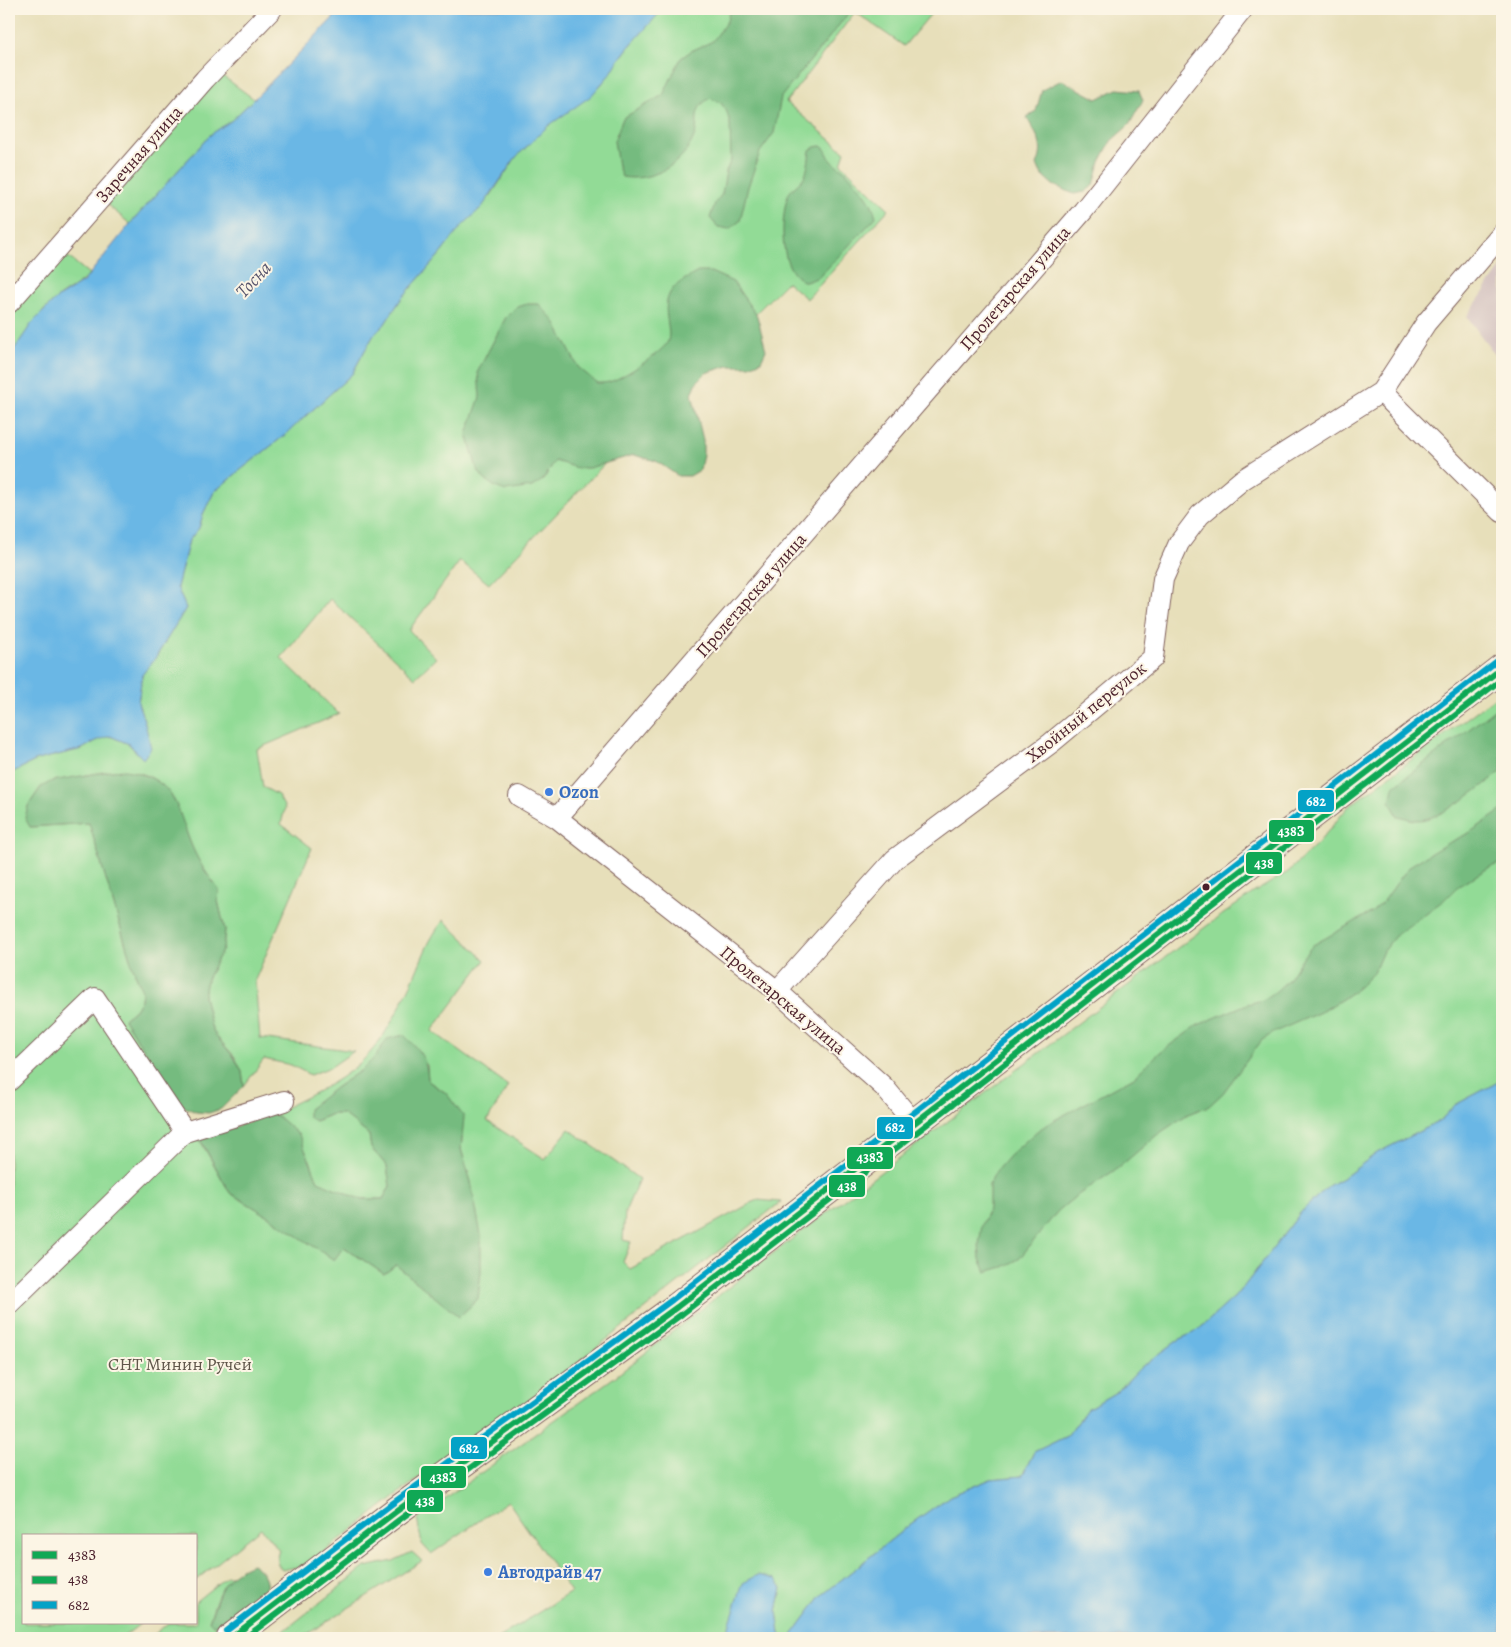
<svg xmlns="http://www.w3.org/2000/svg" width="1511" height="1647" font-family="Alegreya,serif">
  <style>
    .industrial { fill: #d1bfbe }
    .green { fill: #92db96; stroke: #6e7d60 }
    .forest { fill: #75bb7f; stroke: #606d55 }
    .water { fill: #6bb7e5; stroke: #5a6b88 }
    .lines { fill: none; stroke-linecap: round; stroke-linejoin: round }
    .minor-casing { stroke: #81625d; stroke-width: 22 }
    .secondary-casing { stroke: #81625d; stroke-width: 30 }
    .minor { stroke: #fff; stroke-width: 20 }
    .secondary { stroke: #fff; stroke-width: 28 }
    .bus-1-casing { stroke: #fcf5e5; stroke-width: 10 }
    .bus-2-casing { stroke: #fcf5e5; stroke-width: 10 }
    .bus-3-casing { stroke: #fcf5e5; stroke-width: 10 }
    .bus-1 { stroke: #10a855; stroke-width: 6 }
    .bus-2 { stroke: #10a855; stroke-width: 6 }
    .bus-3 { stroke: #04a2c6; stroke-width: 6 }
    .shop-dot { fill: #3f7fe0; stroke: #fcf5e5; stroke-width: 2 }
    .bus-dot { fill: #4a1f2b; stroke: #fcf5e5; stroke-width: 2 }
    .labels { text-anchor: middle; stroke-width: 4; stroke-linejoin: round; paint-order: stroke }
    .street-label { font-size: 18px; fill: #4a1f2b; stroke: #fcf5e5 }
    .shop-label { font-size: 18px; font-weight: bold; fill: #366cbe; stroke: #fcf5e5; text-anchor: start }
    .park-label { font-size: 18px; fill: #60574b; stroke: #fcf5e5 }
    .water-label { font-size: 19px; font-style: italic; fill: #56546c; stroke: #fcf5e5 }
    .line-badge { stroke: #fcf5e5; stroke-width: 2 }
    .badge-label { font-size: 14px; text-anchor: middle; font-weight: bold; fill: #fff }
  </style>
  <rect width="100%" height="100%" fill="#fcf5e5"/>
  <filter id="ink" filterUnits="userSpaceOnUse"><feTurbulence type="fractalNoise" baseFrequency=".02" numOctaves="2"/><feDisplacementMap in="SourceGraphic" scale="10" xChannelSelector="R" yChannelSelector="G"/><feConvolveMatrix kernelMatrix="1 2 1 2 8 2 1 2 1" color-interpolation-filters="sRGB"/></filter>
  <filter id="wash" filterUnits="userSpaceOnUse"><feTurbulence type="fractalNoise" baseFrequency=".0096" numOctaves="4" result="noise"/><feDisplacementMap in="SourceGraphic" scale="20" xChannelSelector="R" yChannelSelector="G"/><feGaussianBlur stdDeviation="1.12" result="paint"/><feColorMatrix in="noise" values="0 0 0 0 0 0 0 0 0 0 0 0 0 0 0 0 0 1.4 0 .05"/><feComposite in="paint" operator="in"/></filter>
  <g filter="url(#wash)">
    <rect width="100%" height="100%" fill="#e7dfba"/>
    <path class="industrial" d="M1502,266v100l-35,-50z"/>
    <path class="green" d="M663,9h272l-31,37 -49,-34 -69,90 59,50 -4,12 48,45 -82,90 -20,-17 -38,38 -37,-3 -98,137 -125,130 -29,-23 -51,69 27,28 -21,20 -85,-79 -49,59 58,56 -82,35 6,38 15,8 7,13 -4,16 31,24 -57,132 5,58 94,13 -23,16 -21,8 -19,-10 -27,-6 -20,27 -2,-14 -7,-15 -19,-21 -5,-10 -7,-30 3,-17 16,-30 2,-19 -7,-29 1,-11c-9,-12 -18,-23 -24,-36 -19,-43 -23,-88 -83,-83 -23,2 -48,11 -71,16l-13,19 3,21 58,-4 43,142 10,26 -1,9 -6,10 -11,9 56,86 50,88 35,21 69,45 10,-12 40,27 12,-9 63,51 15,-115 -3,-19 -10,-33 1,-11 -16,-45 -18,-12 -1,-16 -40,-25 -11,16 -13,13 -28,19 -20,33 17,-7h11l26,21 2,13 16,18 3,20 -7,13h-23l-43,-18 -7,-21 -28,-40 -10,-6c30,-15 64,-29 89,-52 22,-20 37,-51 50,-78 10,-22 17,-46 33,-64l41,40 -53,71 76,55 -21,35 58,38 24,-30 70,50 -14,33 -2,28 8,2 -8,20 7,7 127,-69 24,2 -303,239 -30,14 -141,110 -25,5c-6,-7 -6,-11 -3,-20l-18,-22 -65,52v-44h-172v87h117l-19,15h-113v-864l28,-14 45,-11 14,-8 14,-5 19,8 14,15 2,-36 -7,-20 4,-28 14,-18 30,-49 -9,-21 12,-47 10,-12 4,-14 11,-22 24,-20 47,-37 67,-61 13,-24 9,-15 10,-10 17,-26 40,-46 20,-26 30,-32 25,-38 32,-31 53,-41 27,-37z
      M220,74l34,25 -22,21 -22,15 -80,89 -27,-23z
      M61,251l28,23c-9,12 -23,16 -34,26 -19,16 -32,37 -46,57v-42z
      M1502,692v388l-47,25 -15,16 -63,32 -31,23 -18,10 -27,26 -62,81 -42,38 -17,8 -40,29 -22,23 -31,18 -20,27 -33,16 -12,24 -31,3 -41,17 -38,27 -91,73 -31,42 -10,-4 -3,-23 5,-23 -47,23 -10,27h-227l73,-46 -63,-91 -77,53 -9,-10 -5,-25 199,-143 131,-103 461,-348 45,-32 35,-21 31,-30 29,-35z
      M412,1552l10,9 -121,77h-26l90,-71 28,-6z
      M227,1576h4c-13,12 -16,28 -22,45l4,4 6,-1 -16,14h-53l18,-15h28v-22z"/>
    <path class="forest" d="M730,9h122l-71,88 -7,36 -14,19 -12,35 -8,34 -11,8 -11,-2 -8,-9 5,-15 7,-9 4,-23 5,-11 -1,-36 -3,-12 -6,-9 -11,-5c-21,13 -8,23 -17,41 -12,27 -42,43 -71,38l-4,-11 -4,-25 9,-23 40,-23 18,-37 10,-7 22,-10 14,-20z
      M1062,80l35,19 20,-10 22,2 4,9 -14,25 -18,16 -11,21 -6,23 -9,7 -11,2 -21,-9 -11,-10 -5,-10c9,-20 -1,-30 -10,-47l9,-7 6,-21z
      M821,146c7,4 6,10 11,15 4,4 9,7 13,10 13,14 27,27 31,46l-57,60 -13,5c-28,-9 -25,-62 -19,-84 2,-9 13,-14 17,-21 4,-7 5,-19 6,-27l5,-3z
      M698,272h13l22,10 24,34 9,34 -5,11 -11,5h-22l-22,7 -9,9 -5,12 11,46v14l-3,16 -10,6h-12l-22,-15 -22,-6 -45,13h-12l-22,-7 -12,19 -11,7 -26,4 -11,-4 -11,-8 -7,-10 -10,-35 13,-37 -2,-26 28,-54 9,-9 12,-4h12l16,18 23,45 19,16c4,0 11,0 15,-2 10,-3 53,-30 56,-40 2,-7 0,-15 -1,-23 -4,-28 9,-34 31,-46z
      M1502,704v67c-18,14 -62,50 -85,49 -6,0 -13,-3 -19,-4l-8,-14 3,-15z
      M125,770c59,10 50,45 72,87 6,12 14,22 22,33l-1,11 7,29 -2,19 -16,30 -3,17 7,30 5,10 18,21 8,15 2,14 -23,23 -12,4 -13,-1 -16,-7 -56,-86 11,-9 6,-10 1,-9 -10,-26 -43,-142 -59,4 -5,-9 3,-12 13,-19 11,-6 58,-10z
      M1502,810v53l-12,4 -33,20 -13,13 -48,35 -13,16 -9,21 -14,14 -16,12 -21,13 -46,20 -15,9 -39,53 -14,13 -21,8 -31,21 -39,33 -43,29 -17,14 -39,48 -16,8 -17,5 -6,-13 -1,-15 3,-19 7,-17v-24l7,-13 13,-15 28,-25 14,-9 83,-45 25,-24 39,-28 49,-21 16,-4 12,-8 13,-12 15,-23 10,-12 59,-33 12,-11 17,-24 10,-12 35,-21 23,-11z
      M404,1035c16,17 23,22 24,46l18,12 18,24 -3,32 10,33 10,53v37l-3,27 -19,18 -63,-52 -12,9 -40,-27 -10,13 -69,-46 -35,-21 -30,-54 72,-25 10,6 17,15 19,46 42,18h23l7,-13 -3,-20 -16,-18 -2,-13 -26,-21h-11l-17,7 -7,-4v-8l27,-21 28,-19 13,-13 11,-17z
      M252,1564c9,6 16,13 14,24l-40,33 -7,3 -6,1 -4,-4c12,-29 10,-44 43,-57z"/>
    <path class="water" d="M342,9h321l-35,39 -10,13 -7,12 -20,23 -43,30 -32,31 -34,50 -21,20 -20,26 -40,46 -17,26 -10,10 -9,15 -13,24 -67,61 -47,37 -24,20 -11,22 -4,14 -10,12 -12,47 9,21 -30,49 -14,18 -4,28 7,20 6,25 -8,11 -14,-15 -19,-8 -14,5 -14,8 -45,11 -28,14v-417l23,-34 24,-24 27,-17 47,-58 80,-89 22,-15 22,-21z
      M1502,1080v558h-712l31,-42 91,-73 38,-27 41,-17 31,-3 12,-24 33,-16 20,-27 31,-18 22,-23 40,-29 17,-8 42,-38 62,-81 27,-26 18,-10 31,-23 63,-32 15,-16z
      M758,1575l18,4 6,9 -5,23 3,23 10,4h-65l18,-55z"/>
  </g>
  <g filter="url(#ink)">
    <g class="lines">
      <defs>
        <path id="minor" d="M9,303l196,-224 67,-70
          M1381,392l121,120
          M519,796l38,22 220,173 107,96 30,36
          M557,818l526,-607 160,-202
          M777,991l118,-132 156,-116 102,-85 10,-79 16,-36 21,-28 42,-35 139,-88 45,-69 76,-89
          M9,1081l86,-83 90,134 99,-31
          M9,1304l176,-172"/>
        <path id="secondary" d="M231,1638l163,-125 283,-206 825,-639"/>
      </defs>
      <use href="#minor" class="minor-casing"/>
      <use href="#secondary" class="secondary-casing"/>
      <use href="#minor" class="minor"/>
      <use href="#secondary" class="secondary"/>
      <defs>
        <path id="bus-1" d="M231,1638l163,-125 283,-206 825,-639"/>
        <path id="bus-2" d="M245,1638l154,-118 283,-206 820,-635"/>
        <path id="bus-3" d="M226,1631l163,-125 283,-206 825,-639"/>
      </defs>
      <use href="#bus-1" class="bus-1-casing"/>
      <use href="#bus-2" class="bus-2-casing"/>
      <use href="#bus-3" class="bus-3-casing"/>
      <use href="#bus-1" class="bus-1"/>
      <use href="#bus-2" class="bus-2"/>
      <use href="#bus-3" class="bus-3"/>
    </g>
  </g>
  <g class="shop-dot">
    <circle cx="549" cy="792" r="5"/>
    <circle cx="488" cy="1572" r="5"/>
  </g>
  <circle class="bus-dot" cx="1206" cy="887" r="4.5"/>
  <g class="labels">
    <g class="street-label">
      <text transform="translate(139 154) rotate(-49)" y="6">Заречная улица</text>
      <text transform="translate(1015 288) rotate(-49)" y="6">Пролетарская улица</text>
      <text transform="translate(751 595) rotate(-49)" y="6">Пролетарская улица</text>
      <text transform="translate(1086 712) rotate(-39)" y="6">Хвойный переулок</text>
      <text transform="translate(783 1000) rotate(40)" y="6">Пролетарская улица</text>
    </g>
    <g class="shop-label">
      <text x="559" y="798">Ozon</text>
      <text x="498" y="1578">Автодрайв 47</text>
    </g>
    <g class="park-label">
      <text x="180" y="1370">СНТ Минин Ручей</text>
    </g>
    <g class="water-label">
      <text transform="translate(253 279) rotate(-47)" y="7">Тосна</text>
    </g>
  </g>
  <g class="line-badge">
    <rect x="1297" y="789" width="38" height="24" rx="5" fill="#04a2c6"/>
    <rect x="1268" y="819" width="47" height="24" rx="5" fill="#10a855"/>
    <rect x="1245" y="851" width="38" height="24" rx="5" fill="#10a855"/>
    <rect x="876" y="1116" width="38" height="24" rx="5" fill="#04a2c6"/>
    <rect x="846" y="1146" width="48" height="24" rx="5" fill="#10a855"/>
    <rect x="828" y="1174" width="38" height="24" rx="5" fill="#10a855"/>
    <rect x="450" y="1436" width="38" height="24" rx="5" fill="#04a2c6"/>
    <rect x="420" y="1465" width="47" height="24" rx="5" fill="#10a855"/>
    <rect x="406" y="1489" width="38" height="24" rx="5" fill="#10a855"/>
  </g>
  <g class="badge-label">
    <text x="1316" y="806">682</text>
    <text x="1291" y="836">438З</text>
    <text x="1264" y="868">438</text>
    <text x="895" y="1132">682</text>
    <text x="870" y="1162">438З</text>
    <text x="847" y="1191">438</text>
    <text x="469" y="1453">682</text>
    <text x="443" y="1482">438З</text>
    <text x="425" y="1506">438</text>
  </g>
  <rect width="1511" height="1647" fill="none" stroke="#fcf5e5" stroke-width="30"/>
  <rect x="22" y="1534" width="175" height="90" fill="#fcf5e5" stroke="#b59f9b"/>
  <rect x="32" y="1551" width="25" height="8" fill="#10a855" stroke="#b59f9b"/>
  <text x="68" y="1560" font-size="15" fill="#4a1f2b">438З</text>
  <rect x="32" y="1576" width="25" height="8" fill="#10a855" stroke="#b59f9b"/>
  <text x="68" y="1584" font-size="15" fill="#4a1f2b">438</text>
  <rect x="32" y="1601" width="25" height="8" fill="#04a2c6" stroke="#b59f9b"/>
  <text x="68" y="1610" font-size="15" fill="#4a1f2b">682</text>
</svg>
